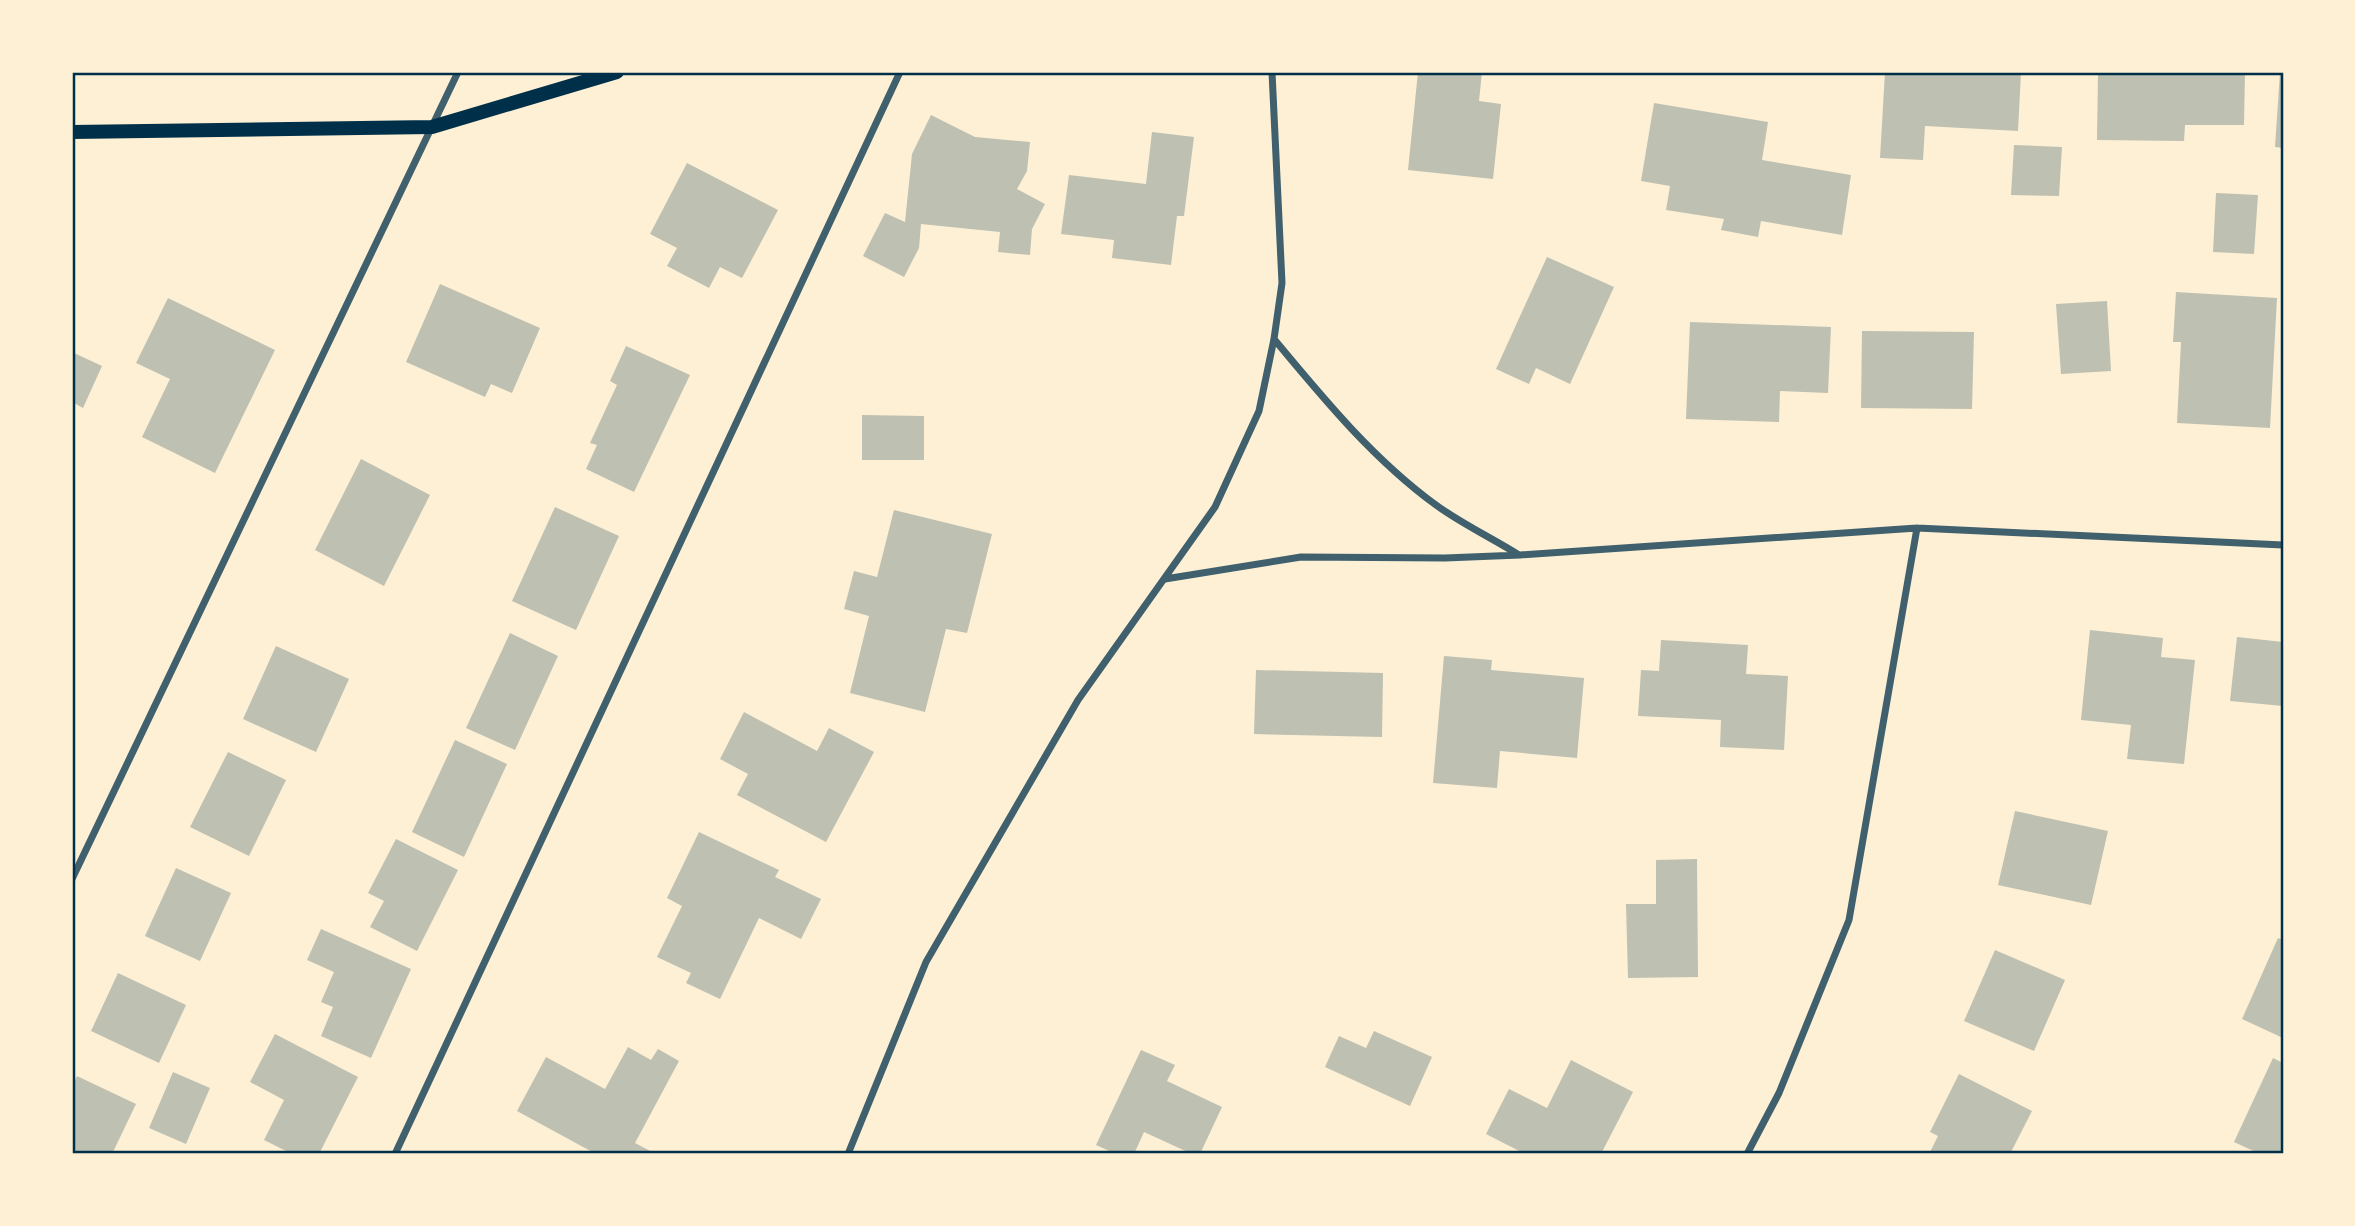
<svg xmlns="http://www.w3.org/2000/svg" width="2355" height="1226" font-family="'DM Sans',sans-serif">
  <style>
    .building { fill: #bec0b2 }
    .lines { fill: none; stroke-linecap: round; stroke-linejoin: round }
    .minor { stroke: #3f606c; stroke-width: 7 }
    .secondary { stroke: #003049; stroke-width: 14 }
    .neatline { fill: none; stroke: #003049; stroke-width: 2.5 }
  </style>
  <rect width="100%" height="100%" fill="#fdf0d5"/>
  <path class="building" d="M1418,72h64l-3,29 22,3 -8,75 -85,-9z
    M1885,72h136l-3,59 -93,-5 -2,34 -43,-2z
    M2098,72h147l-1,53h-59l-1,16 -87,-1z
    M2280,72h3v76l-8,-1z
    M1654,103l114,19 -6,38 89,15 -9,60 -81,-14 -3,16 -37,-7 3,-11 -58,-9 4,-24 -29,-5z
    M931,115l44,22 55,5 -3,29 -10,18 28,15 -13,25 -2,26 -32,-3 2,-20 -79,-8 -2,24 -15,29 -41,-21 22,-43 20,9 7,-68z
    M1152,132l42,5 -10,79h-7l-6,49 -59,-7 2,-18 -53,-6 8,-59 77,9z
    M2014,145l48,2 -3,49 -48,-1z
    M687,163l91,47 -36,68 -22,-11 -11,21 -42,-22 10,-18 -27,-14z
    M2216,193l42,2 -4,59 -41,-2z
    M1547,257l67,30 -44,97 -34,-16 -7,16 -33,-15z
    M440,284l100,44 -28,65 -21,-9 -6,13 -79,-35z
    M2176,292l101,6 -7,130 -93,-5 4,-81h-8z
    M168,298l107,52 -60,123 -73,-36 28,-58 -34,-16z
    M2107,301l4,70 -50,3 -5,-70z
    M1690,322l141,5 -3,66 -48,-2 -1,31 -93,-3z
    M1862,331l112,1 -2,77 -111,-1z
    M626,346l64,29 -56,117 -48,-23 11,-24 -7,-2 27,-58 -7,-4z
    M72,352l30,14 -19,42 -11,-6z
    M862,415l62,1v44h-62z
    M361,459l69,36 -46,91 -69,-36z
    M555,507l64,29 -43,94 -64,-29z
    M894,510l98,24 -25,99 -21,-4 -21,83 -75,-19 19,-77 -25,-7 10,-38 23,6z
    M2090,630l73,8 -2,19 34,3 -11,104 -57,-5 4,-34 -50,-5z
    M510,633l48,23 -43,94 -49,-22z
    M2237,637l46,5v64l-53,-5z
    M1661,640l87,5 -2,29 42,2 -4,74 -64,-3 1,-27 -83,-4 3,-46 18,1z
    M276,646l73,33 -33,73 -73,-33z
    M1444,656l48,4 -1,10 93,8 -7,80 -77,-7 -3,37 -64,-5z
    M1256,670l127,3 -1,64 -128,-3z
    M744,712l73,39 12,-23 45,24 -48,90 -89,-47 11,-21 -28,-15z
    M455,740l52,24 -43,93 -52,-25z
    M228,752l58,28 -37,76 -59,-29z
    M2015,811l93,20 -17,74 -93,-20z
    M699,832l80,38 -4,7 46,22 -20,40 -42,-21 -39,81 -34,-16 5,-10 -34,-16 25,-51 -15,-8z
    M396,839l62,31 -41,81 -47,-24 14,-26 -16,-8z
    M1697,859l1,118 -70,1 -2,-74h30v-44z
    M176,868l55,25 -31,68 -55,-25z
    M321,929l90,40 -40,89 -50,-22 12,-29 -12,-5 13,-30 -27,-12z
    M2278,938l5,2v98l-41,-19z
    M1995,950l70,30 -31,71 -70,-30z
    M118,973l68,32 -27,58 -68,-32z
    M1374,1031l58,26 -22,49 -85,-39 14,-31 27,12z
    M275,1034l83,43 -39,77h-27l-28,-14 20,-40 -34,-18z
    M628,1047l23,13 7,-11 21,12 -44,82 21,11h-60l-79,-43 29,-54 59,32z
    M1141,1050l34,15 -8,16 55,26 -22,47h-8l-48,-22 -10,22h-18l-20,-9z
    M2273,1058l10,5v91h-23l-26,-12z
    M1571,1060l62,32 -32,62h-76l-39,-20 23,-45 38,19z
    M173,1072l37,16 -24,56 -37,-16z
    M1959,1074l73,37 -22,43h-81l9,-18 -8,-4z
    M77,1076l59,28 -24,50h-40v-67z"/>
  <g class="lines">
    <path class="minor" d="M1274,339c49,59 99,120 162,166 26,19 56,33 83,50
      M1165,579l136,-22 144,1 75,-3 397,-27 366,17
      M72,879l386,-807
      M395,1154l505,-1082
      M848,1154l78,-192 152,-262 137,-193 44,-96 15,-72 8,-56 -10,-211
      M1747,1154l32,-61 70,-173 68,-392"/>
    <path class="secondary" d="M72,132l360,-5 185,-55"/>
  </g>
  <rect width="2355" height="1226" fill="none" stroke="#fdf0d5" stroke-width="147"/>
  <rect x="74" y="74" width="2208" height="1078" class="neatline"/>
</svg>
